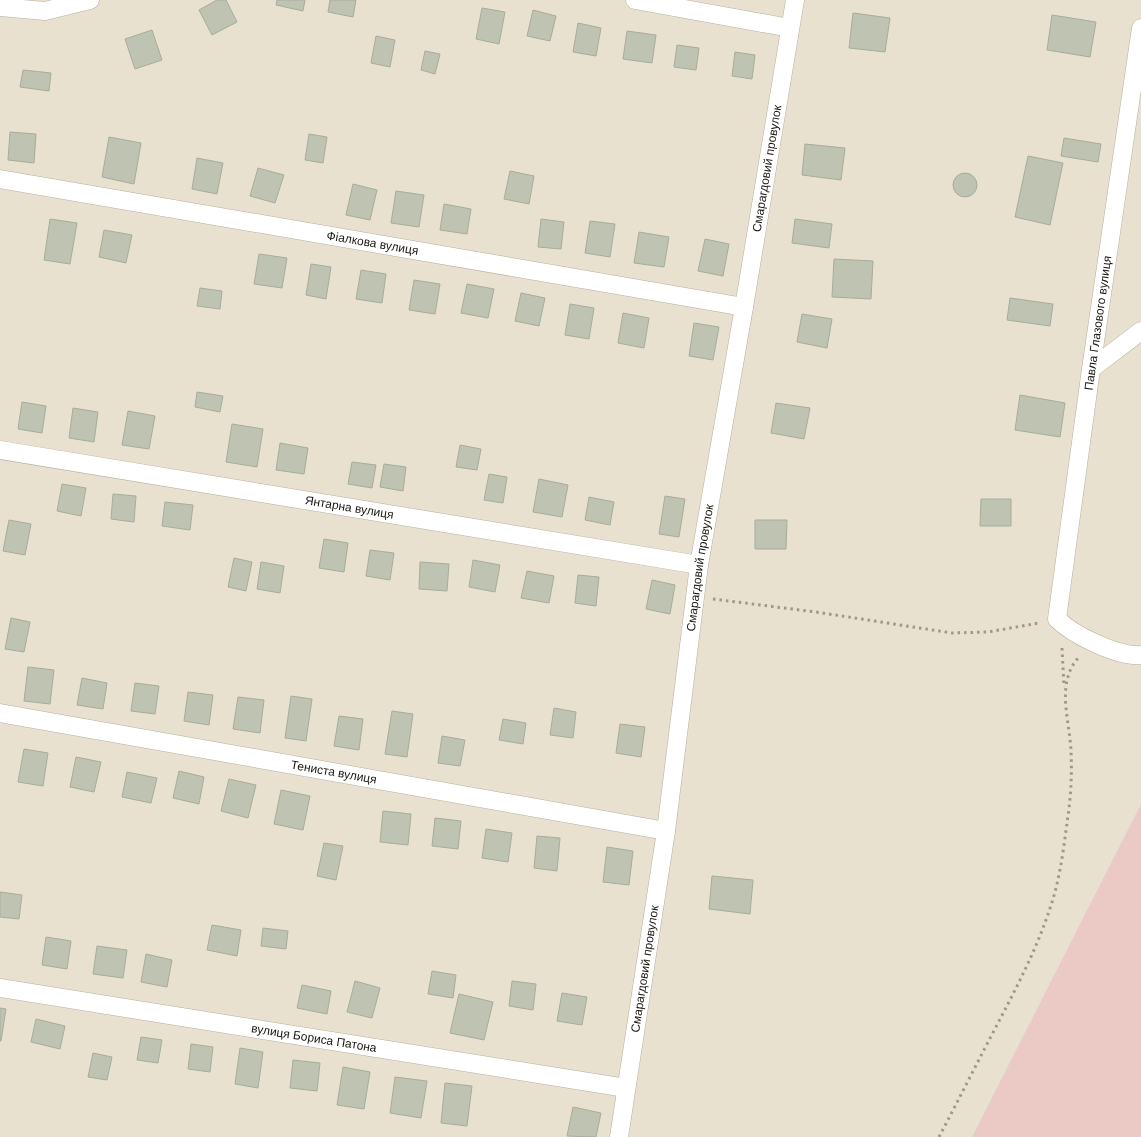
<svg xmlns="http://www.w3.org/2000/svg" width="1141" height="1137" font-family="Arial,sans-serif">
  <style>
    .green { fill: #ebcac6 }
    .building { fill: #bfc4b2; stroke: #a7ac9b }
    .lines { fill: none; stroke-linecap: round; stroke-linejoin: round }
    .street-casing { stroke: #b7b09f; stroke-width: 19 }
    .path { stroke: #9e988a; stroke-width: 3; stroke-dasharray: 2.5 4; stroke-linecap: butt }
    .street { stroke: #fff; stroke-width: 18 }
    .labels { text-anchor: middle; stroke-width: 4; stroke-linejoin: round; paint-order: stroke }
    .street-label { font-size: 12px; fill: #191610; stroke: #fff }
  </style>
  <rect width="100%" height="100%" fill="#e8e1cf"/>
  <path class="green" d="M1141,804v333h-169z"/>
  <path class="building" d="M217,0h9l11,22 -25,13 -13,-25z
    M277,0h28l-2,11 -27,-6z
    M330,0h26l-3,17 -25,-5z
    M482,8l23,4 -6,32 -23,-5z
    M533,10l23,6 -6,25 -23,-5z
    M853,13l37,5 -5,34 -36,-4z
    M1052,15l44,7 -6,35 -43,-7z
    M578,23l23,5 -5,28 -23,-4z
    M152,30l10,30 -27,9 -10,-30z
    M627,31l29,4 -4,28 -29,-4z
    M376,36l19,4 -5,27 -19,-4z
    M677,45l22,3 -3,22 -22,-3z
    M425,51l15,3 -5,20 -14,-4z
    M735,52l20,3 -3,24 -20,-3z
    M23,70l28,3 -2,18 -29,-4z
    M10,132l26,2 -2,29 -26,-3z
    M309,134l18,3 -4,26 -18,-3z
    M109,137l32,6 -7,41 -32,-7z
    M1064,138l37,6 -3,18 -37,-6z
    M805,144l40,4 -4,32 -39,-5z
    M1028,156l35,7 -13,62 -35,-8z
    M197,158l26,5 -6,31 -25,-5z
    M258,168l26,7 -9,28 -25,-7z
    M510,171l24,5 -5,28 -25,-5z
    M953 185a12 12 0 1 1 24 0a12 12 0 1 1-24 0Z
    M353,184l24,6 -7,30 -24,-5z
    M396,191l28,4 -5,32 -28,-4z
    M444,204l27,5 -4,25 -27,-4z
    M50,219l27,4 -7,41 -26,-4z
    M541,219l23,3 -3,27 -23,-2z
    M795,219l37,5 -3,24 -37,-5z
    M590,221l25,3 -5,33 -25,-4z
    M104,230l28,5 -6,28 -27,-6z
    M639,232l30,5 -5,30 -30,-4z
    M705,239l24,5 -6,32 -25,-5z
    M259,254l28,4 -5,30 -28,-4z
    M834,259l39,2 -2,38 -39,-2z
    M311,264l20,3 -5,32 -20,-4z
    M361,270l25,4 -4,29 -26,-4z
    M414,280l26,4 -5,30 -26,-4z
    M467,284l27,5 -6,29 -27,-5z
    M200,288l22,3 -2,18 -23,-3z
    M521,293l24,5 -6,28 -24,-5z
    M1010,298l43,6 -3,22 -43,-6z
    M570,304l24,4 -5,31 -24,-4z
    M623,313l26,5 -5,30 -26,-5z
    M802,314l30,5 -5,29 -30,-6z
    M694,323l25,4 -6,33 -24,-4z
    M197,392l26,4 -3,16 -25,-5z
    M1020,395l45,8 -5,34 -45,-7z
    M22,402l24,4 -4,27 -24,-4z
    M776,403l34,5 -6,31 -33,-6z
    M73,408l25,4 -4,30 -25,-4z
    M128,411l27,5 -6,33 -27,-4z
    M232,424l31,5 -6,38 -31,-5z
    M280,443l28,5 -4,26 -28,-4z
    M460,445l21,4 -4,21 -21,-3z
    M352,462l24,3 -4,23 -24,-4z
    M384,464l22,3 -3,24 -23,-4z
    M489,474l18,3 -4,26 -19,-3z
    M539,479l29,6 -6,32 -29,-5z
    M62,484l24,4 -5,28 -24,-5z
    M113,494l23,2 -2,26 -23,-3z
    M665,496l20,3 -6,38 -20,-3z
    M589,497l25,5 -4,23 -25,-5z
    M981,499h30v27h-31z
    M165,502l28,3 -3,25 -28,-4z
    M9,520l22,4 -6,31 -22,-4z
    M755,520h32l-1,29h-31z
    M324,539l24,4 -4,29 -25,-4z
    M370,550l24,3 -4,27 -24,-4z
    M234,558l18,4 -6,29 -18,-4z
    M473,560l27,5 -5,27 -26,-5z
    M261,562l23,4 -4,27 -23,-4z
    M420,562l29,2 -2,27 -28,-2z
    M527,571l27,5 -5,27 -28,-5z
    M578,575l21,2 -3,29 -21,-3z
    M652,580l23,5 -5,29 -24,-5z
    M11,618l19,4 -6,30 -19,-3z
    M28,667l26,3 -4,34 -26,-3z
    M82,678l25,5 -4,26 -26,-4z
    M135,683l24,3 -4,28 -24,-3z
    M188,692l25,3 -4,30 -25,-4z
    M291,696l21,3 -6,42 -21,-3z
    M238,697l26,3 -4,33 -27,-4z
    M554,708l22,4 -3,26 -23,-3z
    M392,711l21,3 -6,43 -22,-3z
    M339,716l24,3 -4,31 -25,-4z
    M503,719l23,4 -3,21 -24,-4z
    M620,724l25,3 -4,30 -25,-4z
    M442,736l23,4 -5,26 -22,-3z
    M24,749l24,4 -5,33 -25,-4z
    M76,757l25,5 -7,30 -24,-5z
    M179,771l25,6 -5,27 -26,-6z
    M127,772l30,6 -6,25 -29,-6z
    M229,779l27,6 -8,33 -27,-7z
    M281,790l29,6 -7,34 -29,-6z
    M383,811l28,3 -3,31 -28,-3z
    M435,818l26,3 -3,28 -26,-3z
    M486,829l26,4 -4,29 -26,-4z
    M537,836l23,2 -3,33 -23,-3z
    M324,843l19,3 -7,34 -19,-4z
    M607,847l26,4 -4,34 -26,-3z
    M712,876l41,4 -3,34 -41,-5z
    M0,892l22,3 -3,24 -19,-2z
    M212,925l29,5 -4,26 -30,-6z
    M263,928l25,3 -2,18 -25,-3z
    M46,937l25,4 -4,28 -25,-4z
    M97,946l30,4 -4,28 -30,-4z
    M146,954l26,6 -5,27 -26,-5z
    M432,971l24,4 -3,23 -25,-4z
    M355,981l25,7 -8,30 -25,-6z
    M512,981l24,3 -3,26 -24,-4z
    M302,985l29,6 -4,23 -30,-6z
    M562,993l25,4 -5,28 -25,-4z
    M459,994l34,8 -9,38 -34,-7z
    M0,1008l6,1 -5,32h-1z
    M36,1019l29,7 -5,23 -29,-7z
    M141,1037l21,3 -4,23 -21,-3z
    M191,1044l22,3 -3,25 -22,-3z
    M240,1048l23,4 -5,36 -23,-4z
    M93,1053l19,4 -5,23 -19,-3z
    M293,1060l27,3 -3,28 -27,-3z
    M343,1067l27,5 -6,37 -27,-4z
    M395,1077l32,4 -6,37 -31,-5z
    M445,1083l27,3 -5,40 -26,-3z
    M573,1107l28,6 -5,24 -29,-1z"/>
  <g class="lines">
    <defs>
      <g id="street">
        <path d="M635,0l155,28"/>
        <path d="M0,7l45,4 45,-11"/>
        <path d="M1141,28l-50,341 -34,250c16,16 61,38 84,36"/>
        <path id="s1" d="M0,179l744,128"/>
        <path d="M1091,369l50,-38"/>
        <path id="s2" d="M0,450l699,115"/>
        <path id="s3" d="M0,713l666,118"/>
        <path id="s4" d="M0,988l626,100"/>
        <path id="s5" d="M619,1137l47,-306 33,-266 45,-258 51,-307"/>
      </g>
    </defs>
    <use href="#street" class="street-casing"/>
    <path class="path" d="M713,599l103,13 136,21 36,-1 51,-9
      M1062,648l2,39
      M939,1137c20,-38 39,-76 59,-114 21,-40 41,-79 54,-121 9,-28 12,-58 16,-86 3,-22 4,-43 3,-64 -1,-32 -16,-69 8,-95"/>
    <use href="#street" class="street"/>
  </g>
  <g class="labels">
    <g class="street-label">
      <text dy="4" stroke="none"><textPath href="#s5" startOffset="980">Смарагдовий провулок</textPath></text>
      <text dy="4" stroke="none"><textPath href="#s1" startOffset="378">Фіалкова вулиця</textPath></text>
      <text transform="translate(1098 323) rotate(-82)" y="4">Павла Глазового вулиця</text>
      <text dy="4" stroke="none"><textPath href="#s2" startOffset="354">Янтарна вулиця</textPath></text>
      <text dy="4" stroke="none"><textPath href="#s5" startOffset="575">Смарагдовий провулок</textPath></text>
      <text dy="4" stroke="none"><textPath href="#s3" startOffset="339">Тениста вулиця</textPath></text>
      <text dy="4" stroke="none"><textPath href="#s5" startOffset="170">Смарагдовий провулок</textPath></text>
      <text dy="4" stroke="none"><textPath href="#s4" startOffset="318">вулиця Бориса Патона</textPath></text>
    </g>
  </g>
</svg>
